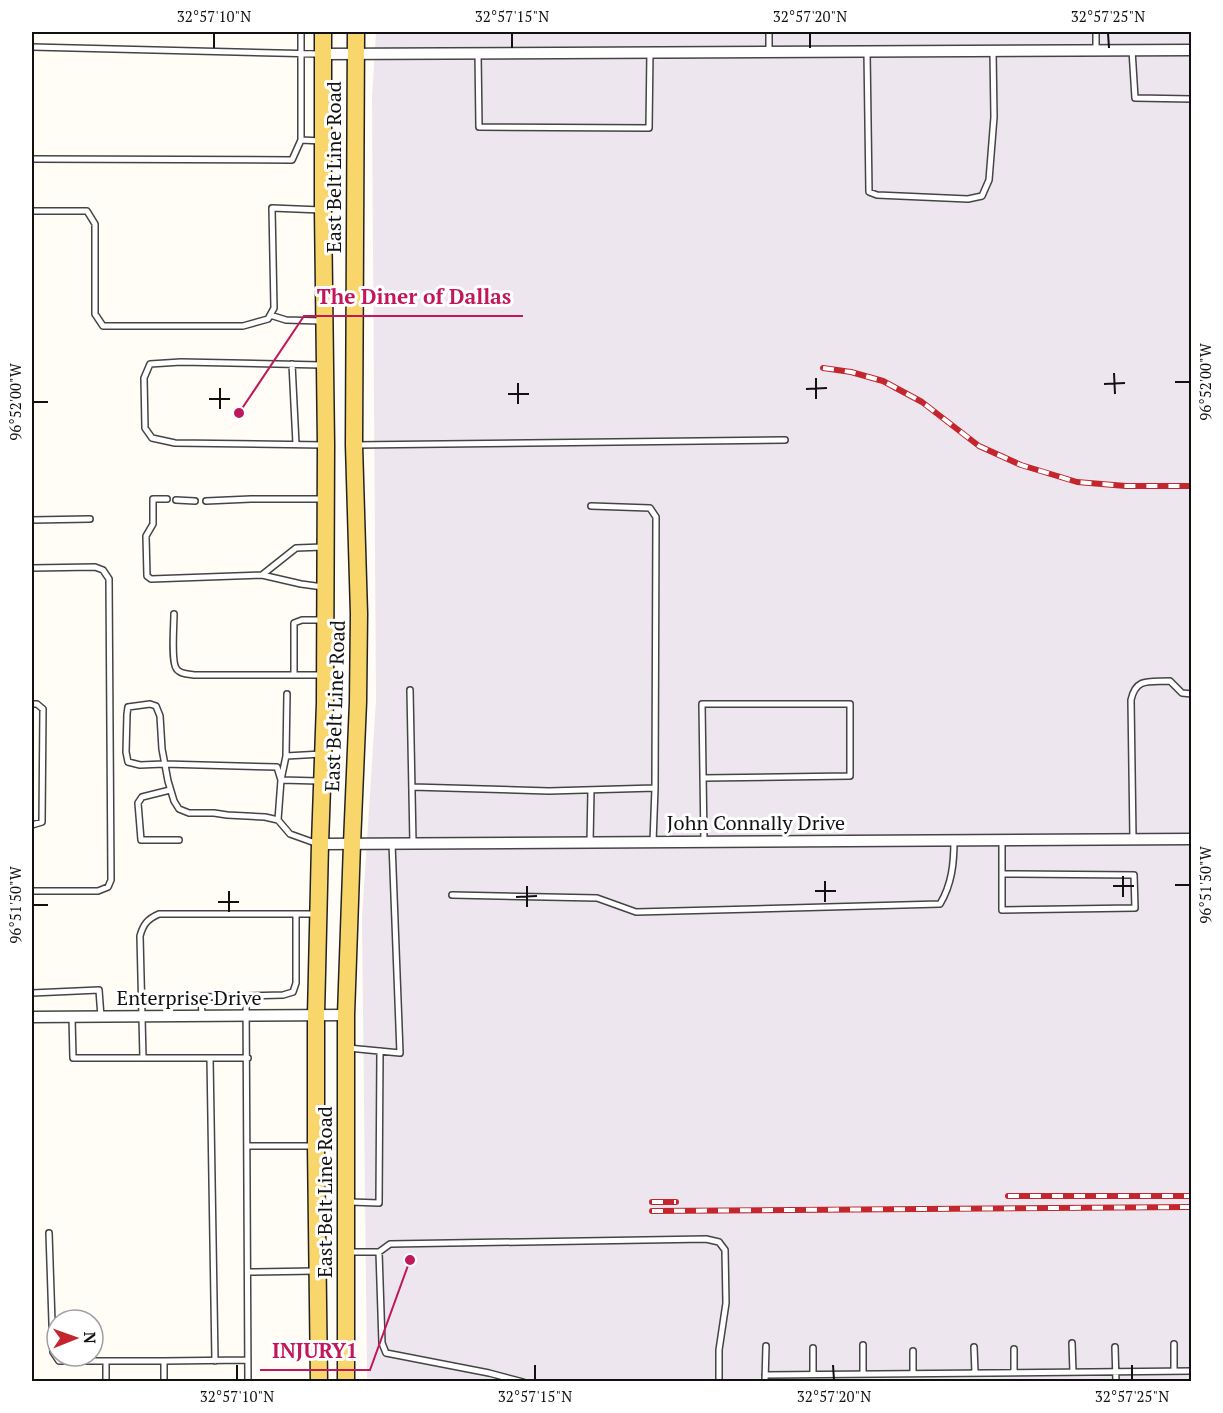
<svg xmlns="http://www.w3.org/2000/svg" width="1223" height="1413" font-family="'PT Serif',serif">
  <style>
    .industrial { fill: #eee6ef }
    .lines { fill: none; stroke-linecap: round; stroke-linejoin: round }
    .lane-casing { stroke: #444; stroke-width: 8 }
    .street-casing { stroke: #444; stroke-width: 13 }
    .primary-casing { stroke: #222; stroke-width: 19 }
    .lane { stroke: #fff; stroke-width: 5 }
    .street { stroke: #fff; stroke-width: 10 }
    .primary { stroke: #f9d66b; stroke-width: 16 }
    .rail-casing { stroke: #c4262e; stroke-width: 6 }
    .rail { stroke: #fff; stroke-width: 4; stroke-dasharray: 11; stroke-linecap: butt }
    .ticks { fill: none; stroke: #111; stroke-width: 2 }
    .labels { text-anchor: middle; stroke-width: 6; stroke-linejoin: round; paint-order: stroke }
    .street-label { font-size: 20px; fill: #111; stroke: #fff }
    .leader { fill: none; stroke: #c2185b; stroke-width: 2 }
    .callout-dot { fill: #c2185b; stroke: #fff; stroke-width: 2 }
    .callout-label { font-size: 21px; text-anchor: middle; font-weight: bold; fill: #c2185b; stroke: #fff; stroke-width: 6; stroke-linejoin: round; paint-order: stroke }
    .neatline { fill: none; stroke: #111; stroke-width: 2 }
    .ticks-label { font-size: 15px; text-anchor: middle; fill: #111 }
  </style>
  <rect width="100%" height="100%" fill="#fffdf5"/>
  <path class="industrial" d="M376,32h815v1349l-768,1 -56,-4 -5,-460 14,-218 -4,-602z"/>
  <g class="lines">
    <defs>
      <path id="lane" d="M301,32v108
        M769,32v20
        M1096,32v18
        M32,47l289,7
        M1132,50l3,48 57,1
        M867,52l2,140 8,3 91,4 14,-3 7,-16 5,-63 -1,-66
        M478,53l1,74 170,1 1,-76
        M32,159l260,1 9,-20 21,1
        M32,211h55l8,13v90l8,12h140l25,-7 6,-11 -2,-100 49,2
        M270,315l16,5 35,1
        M292,364l4,80
        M321,365l-140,-3 -31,2 -6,14 1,50 7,10 23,5 149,2
        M355,445l430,-5
        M167,499h-14v25l-7,12 1,40 4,3 111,-4 39,9 22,3
        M176,500l19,1
        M206,501l45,-2h73
        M591,506l59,2 6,9 -1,271 -2,54
        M32,520l58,-1
        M32,568l63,-1 8,3 6,9 2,301 -3,7 -10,4h-66
        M262,575l34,-27 27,-1
        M174,614c0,11 -3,46 2,54 3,6 12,6 18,7h100v-52l8,-3h21
        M294,675h28
        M410,690l3,153
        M287,694l-1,62 36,-2
        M32,704h5l6,5 -1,113 -10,3
        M703,778l147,-2v-72h-148l2,138
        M412,787l137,4 106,-3
        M170,790l-28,7 -4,6 3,37h38
        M278,820l3,-40 5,-24
        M1133,838l-2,-138c5,-23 19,-18 39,-19l12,12 10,1
        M1002,840v70l133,-2 -1,-33 -132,-1
        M590,842l1,-52
        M318,844l-28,-10 -12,-14 -13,-3 -38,-2 -13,-2h-25l-10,-4 -5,-8 -6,-20 -6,-32 -2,-33 -4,-10 -6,-2 -22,3 -1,7 -1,38 2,10 12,3 24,-1 113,3 4,13 38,1
        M452,895l145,3 39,14 304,-8c12,-20 14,-41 14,-64
        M32,993l67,-3 2,27
        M246,996l2,386
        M202,1016l-1,-19 82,-2 10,-3 3,-9v-69
        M72,1017l1,41h175
        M348,1048l52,5 -8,-210
        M143,1058l-3,-122c3,-11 7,-17 19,-22h158
        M210,1058l5,303
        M248,1146h66
        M350,1202l29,1 1,-152
        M49,1233l4,119 6,9h47
        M350,1252h29l11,-8 316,-5 13,3 6,8 1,53 -7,47v32
        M379,1252l3,91 4,10 103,20 34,9
        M248,1272l68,-1
        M1072,1343l1,29
        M1174,1344v27
        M863,1345v29
        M974,1347l1,26
        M1115,1347l1,35
        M164,1361l84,-1
        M1014,1372v-23
        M913,1373v-22
        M813,1374v-26
        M765,1375l427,-4
        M106,1382v-21h58v21
        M765,1382l1,-36"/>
      <path id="street" d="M322,54l870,-4
        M320,844l872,-5
        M32,1017l314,-2"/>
      <path id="primary" d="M319,1382l-3,-236v-131l4,-171 5,-141 1,-258 -3,-235v-178
        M346,1382v-367l6,-171 6,-142 1,-88 -5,-169 2,-413"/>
    </defs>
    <use href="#lane" class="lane-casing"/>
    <use href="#street" class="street-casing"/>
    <use href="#primary" class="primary-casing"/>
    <use href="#lane" class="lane"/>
    <use href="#street" class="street"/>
    <use href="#primary" class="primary"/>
    <defs>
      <path id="rail" d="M823,368l28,4 32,9 39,21 57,44 42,19 56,17 49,4h66
        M1008,1196h184
        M652,1202h24
        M652,1211l540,-4"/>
    </defs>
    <use href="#rail" class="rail-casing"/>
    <use href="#rail" class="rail"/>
  </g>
  <path class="ticks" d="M214,33v15M512,33v15M810,33v15M1108,33l1,15M1114,373l1,21M816,378v21M1175,382h15M518,383v21M1104,384l21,-1M220,388v21M806,389l21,-1M508,394h21M209,399h21M33,402h15M1123,876v21M825,881v21M1175,885h15M527,886v21M1113,886h21M229,891v21M815,891h21M516,897l21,-1M218,902h21M33,905h15M237,1365v15M535,1365v15M833,1365l1,15M1132,1365v15"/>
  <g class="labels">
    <g class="street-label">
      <text transform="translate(334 167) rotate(-90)" y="7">East Belt Line Road</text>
      <text transform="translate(335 706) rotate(-88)" y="7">East Belt Line Road</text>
      <text x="756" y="830">John Connally Drive</text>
      <text x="189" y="1005">Enterprise Drive</text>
      <text transform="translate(325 1192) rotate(-90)" y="7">East Belt Line Road</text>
    </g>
  </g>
  <path class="leader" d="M239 413L304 316H523M410 1260L370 1370H260"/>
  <g class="callout-dot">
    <circle cx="239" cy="413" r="6"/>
    <circle cx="410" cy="1260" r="6"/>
  </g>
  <g class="callout-label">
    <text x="414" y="304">The Diner of Dallas</text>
    <text x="315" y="1358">INJURY1</text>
  </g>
  <rect width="1223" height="1413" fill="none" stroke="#ffffff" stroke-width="66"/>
  <g transform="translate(75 1338) rotate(89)"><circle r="28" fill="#ffffff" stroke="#a0a0a0" stroke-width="1.5"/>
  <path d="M0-4.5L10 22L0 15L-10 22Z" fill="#c4262e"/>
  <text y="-9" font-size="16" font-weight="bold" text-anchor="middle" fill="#111111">N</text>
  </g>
  <rect x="33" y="33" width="1157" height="1347" class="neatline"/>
  <g class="ticks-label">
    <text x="214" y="22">32°57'10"N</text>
    <text x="512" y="22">32°57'15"N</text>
    <text x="810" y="22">32°57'20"N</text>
    <text x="1108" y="22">32°57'25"N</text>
    <text transform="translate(1206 382) rotate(-90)" y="5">96°52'00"W</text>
    <text transform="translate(16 402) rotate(-90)" y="5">96°52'00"W</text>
    <text transform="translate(1206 885) rotate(-90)" y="5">96°51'50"W</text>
    <text transform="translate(16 905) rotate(-90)" y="5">96°51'50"W</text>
    <text x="237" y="1402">32°57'10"N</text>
    <text x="535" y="1402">32°57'15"N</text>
    <text x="834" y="1402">32°57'20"N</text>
    <text x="1132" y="1402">32°57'25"N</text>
  </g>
</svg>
